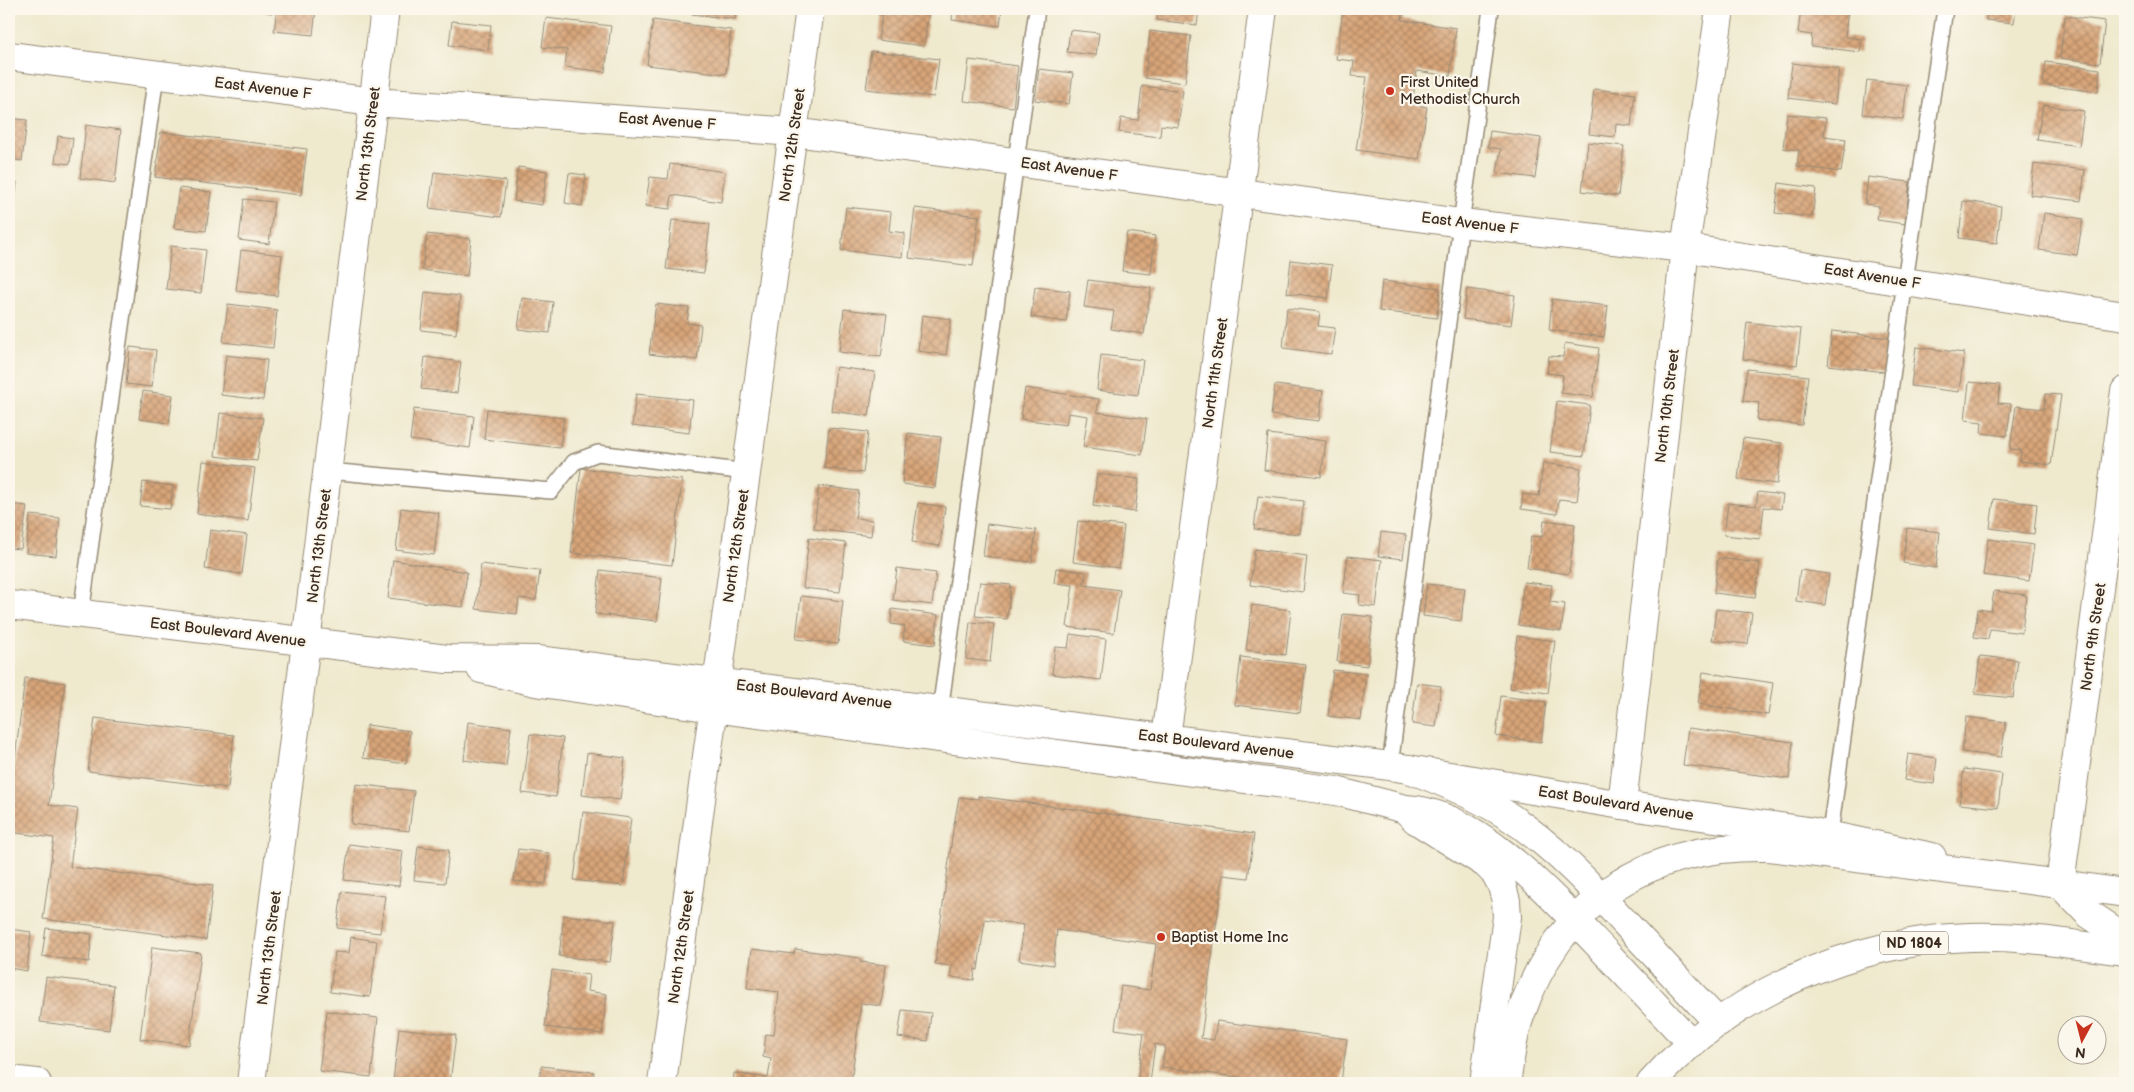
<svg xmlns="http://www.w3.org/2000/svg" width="2134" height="1092" font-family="'Balsamiq Sans',sans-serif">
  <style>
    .building { fill: url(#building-cross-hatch) }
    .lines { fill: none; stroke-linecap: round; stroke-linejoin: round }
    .service-casing { stroke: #958a76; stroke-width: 18 }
    .minor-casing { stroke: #958a76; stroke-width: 30 }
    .secondary-casing { stroke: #958a76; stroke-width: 30 }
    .primary-casing { stroke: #958a76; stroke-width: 30 }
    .service { stroke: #fff; stroke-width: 15 }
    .minor { stroke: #fff; stroke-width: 28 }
    .secondary { stroke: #fff; stroke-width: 28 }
    .primary { stroke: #fff; stroke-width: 28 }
    .poi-dot { fill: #c8321e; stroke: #fbf7ec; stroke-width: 2 }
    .labels { text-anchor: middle; stroke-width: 4.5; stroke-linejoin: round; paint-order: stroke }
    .shield { fill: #fbf7ec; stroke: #75685c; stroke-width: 1 }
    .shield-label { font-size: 14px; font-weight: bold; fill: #3b2a1e }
    .poi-label { font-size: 15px; fill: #3b2a1e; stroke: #fbf7ec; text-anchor: start }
    .street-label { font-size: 15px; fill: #3b2a1e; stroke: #fbf7ec }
  </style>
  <defs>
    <pattern id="building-cross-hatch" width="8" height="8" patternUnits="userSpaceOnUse" patternTransform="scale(1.25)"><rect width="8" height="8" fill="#d8a579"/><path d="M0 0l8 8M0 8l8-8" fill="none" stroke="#b08763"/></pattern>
  </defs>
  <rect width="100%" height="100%" fill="#fbf7ec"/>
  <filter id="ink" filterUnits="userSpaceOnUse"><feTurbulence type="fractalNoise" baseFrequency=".02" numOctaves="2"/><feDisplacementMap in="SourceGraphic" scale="10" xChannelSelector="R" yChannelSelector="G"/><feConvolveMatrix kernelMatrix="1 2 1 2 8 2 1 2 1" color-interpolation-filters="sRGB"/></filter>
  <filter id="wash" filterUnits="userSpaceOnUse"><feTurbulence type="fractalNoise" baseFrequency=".0096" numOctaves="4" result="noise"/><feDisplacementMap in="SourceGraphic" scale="20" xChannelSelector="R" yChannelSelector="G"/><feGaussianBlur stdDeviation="1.12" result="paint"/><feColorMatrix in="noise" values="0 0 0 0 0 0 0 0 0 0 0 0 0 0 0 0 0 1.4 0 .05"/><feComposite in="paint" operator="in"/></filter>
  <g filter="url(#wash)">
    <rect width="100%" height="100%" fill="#efe9ce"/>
    <g id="blocks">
      <path class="building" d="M249,9h24l-1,4z
        M277,9h39l-3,26 -39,-4z
        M692,9h44l-1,10 -44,-5z
        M883,9h66l-1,4 -19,-3 -5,36 -46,-6z
        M953,9h49l-2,17 -48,-6z
        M1158,9h41l-2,16 -40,-5z
        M1343,9h61l-2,11 54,8 -6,48 -33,-5 -5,33 15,3 -8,52 -63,-9 11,-73 -15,-1 2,-15 -18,-2z
        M1801,9h47l-3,28 17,2 -2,13 -49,-6 1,-11 -14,-2z
        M1987,9h29l-2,14 -28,-3z
        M2065,16l40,5 -5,42 -40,-5z
        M546,18l65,8 -6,46 -40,-5 2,-17 -25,-3z
        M653,20l78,10 -5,44 -79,-9z
        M452,21l39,4 -3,25 -39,-5z
        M1070,30l29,3 -3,22 -29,-3z
        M1150,31l41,5 -6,47 -40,-5z
        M871,51l68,8 -5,38 -68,-8z
        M969,60l49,6 -5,41 -49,-6z
        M2046,62l54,7 -2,23 -55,-7z
        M1792,63l47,6 -4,35 -47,-6z
        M1039,69l34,4 -4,31 -34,-4z
        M1867,80l40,5 -4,34 -40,-5z
        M1142,86l41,5 -5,36 -17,-2 -1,12 -41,-5 2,-14 17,2z
        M1594,89l41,5 -4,32 -15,-2 -1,13 -26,-3z
        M2043,105l41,6 -5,35 -42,-6z
        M1787,114l39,4 -2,18 22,3 -5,33 -44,-6 2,-16 -16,-2z
        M9,118l18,2 -5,41 -13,-2z
        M86,125l35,5 -6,53 -35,-5z
        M1490,131l51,7 -6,40 -38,-5 4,-24 -13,-2z
        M161,132l146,17 -6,46 -146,-18z
        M58,136l15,2 -3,26 -15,-2z
        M1588,142l36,4 -6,50 -36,-5z
        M670,164l55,8 -4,30 -49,-7 -2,14 -25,-3 5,-29 18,2z
        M2034,164l51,6 -4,31 -51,-6z
        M518,167l29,4 -5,34 -28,-4z
        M434,172l72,9 -5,36 -72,-9z
        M569,173l17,2 -4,31 -17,-3z
        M1868,177l42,5 -5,42 -28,-4 2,-14 -14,-2z
        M9,181l8,1 -4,38 -4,-1z
        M1779,183l37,5 -4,29 -37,-4z
        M179,188l32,4 -5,39 -32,-3z
        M244,199l30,3 -5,42 -30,-4z
        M1963,201l38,5 -4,37 -38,-5z
        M846,207l45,5 -2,19 16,2 -3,24 -61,-7z
        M915,208l64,8 -6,50 -64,-8z
        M2044,213l39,6 -6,36 -38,-5z
        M672,220l38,4 -6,49 -38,-4z
        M1127,232l28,4 -4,38 -29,-3z
        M427,234l44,5 -4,37 -45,-6z
        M171,246l35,4 -5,43 -35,-4z
        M241,250l41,5 -5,41 -41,-5z
        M1291,260l41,5 -4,33 -41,-5z
        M1088,280l63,8 -7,46 -33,-5 3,-18 -30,-4z
        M1382,281l58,7 -3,30 -58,-7z
        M1035,287l35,4 -4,31 -35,-5z
        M1467,289l48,6 -4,30 -48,-6z
        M425,292l35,4 -4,38 -35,-4z
        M522,298l31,4 -3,31 -32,-4z
        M1552,299l56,7 -4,31 -55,-7z
        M228,304l49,6 -4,38 -50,-6z
        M656,304l33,4 -2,15 14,2 -4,35 -48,-6z
        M1287,308l33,4 -2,14 17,2 -4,26 -48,-6z
        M844,309l43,5 -6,43 -42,-5z
        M922,315l29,4 -5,36 -28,-4z
        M1747,322l54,7 -4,36 -54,-6z
        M1832,331l57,7 -4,34 -57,-7z
        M1565,343l34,5 -6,49 -32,-4 2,-18 -16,-2 2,-17 14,1z
        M130,347l26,3 -4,37 -26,-3z
        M1916,347l48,6 -5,39 -48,-6z
        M226,355l41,5 -4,40 -42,-5z
        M1101,355l42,5 -5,35 -41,-5z
        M425,357l36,5 -4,31 -36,-4z
        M836,367l39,5 -6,44 -38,-5z
        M1747,369l61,7 -6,49 -45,-5 2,-17 -16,-2z
        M1969,382l31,3 -2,18 13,1 -4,32 -26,-3 1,-11 -17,-2z
        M1275,385l48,6 -4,30 -48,-6z
        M1025,388l74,11 -2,13 50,7 -5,36 -59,-8 5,-31 -20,-3 -2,12 -45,-6z
        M143,391l30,4 -4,28 -30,-4z
        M636,394l57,6 -4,33 -57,-7z
        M2046,394l15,1 -10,70 -31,-4 1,-11 -11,-1 6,-43 28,3z
        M1557,401l33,4 -6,51 -34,-4z
        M414,409l60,7 -4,32 -60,-8z
        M487,409l77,9 -4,30 -76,-9z
        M220,413l43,5 -6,43 -42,-5z
        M829,428l39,4 -5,41 -39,-5z
        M908,433l33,4 -6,51 -33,-4z
        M1268,434l58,7 -5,36 -57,-7z
        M1743,438l39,5 -5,41 -39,-5z
        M203,461l52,7 -7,53 -51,-7z
        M1543,463l38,5 -4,33 -18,-2 -2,15 -36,-5 2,-15 16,2z
        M581,468l101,12 -10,85 -101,-12z
        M1097,474l42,5 -4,33 -42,-6z
        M143,482l30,4 -3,23 -30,-3z
        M819,486l40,5 -4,27 18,2 -2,16 -57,-7z
        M1758,492l25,3 -2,14 -17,-2 -4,32 -36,-4 4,-32 28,3z
        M1258,496l46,5 -4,33 -46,-5z
        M1994,499l43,5 -3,30 -44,-6z
        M918,503l27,4 -5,39 -28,-4z
        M9,504l18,2 -6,43 -12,-1z
        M401,508l38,5 -5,42 -38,-5z
        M30,515l30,3 -4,38 -30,-3z
        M1544,520l31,4 -6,50 -42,-6 4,-32 11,1z
        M1078,521l46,5 -5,42 -46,-6z
        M987,524l49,6 -4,32 -49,-6z
        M1907,528l33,4 -4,36 -33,-5z
        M210,530l37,5 -5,39 -37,-5z
        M1381,532l25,3 -3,24 -25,-3z
        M809,538l37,5 -6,49 -37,-4z
        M1988,539l46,6 -5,36 -46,-6z
        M1255,549l52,7 -4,36 -53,-7z
        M1348,556l34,4 -6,47 -17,-2 1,-10 -17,-2z
        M1718,558l42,5 -5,35 -41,-5z
        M393,560l74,12 -4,35 -75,-9z
        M481,564l59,7 -4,29 -17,-2 -2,16 -41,-5z
        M897,568l39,5 -4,32 -39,-5z
        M1056,568l30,4 -2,13 36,5 -6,43 -47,-6 6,-42 -19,-2z
        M600,570l62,8 -5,43 -62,-7z
        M1800,570l29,4 -4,31 -29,-4z
        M980,582l31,3 -4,34 -32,-3z
        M1524,582l28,3 -2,17 15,2 -4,27 -43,-6z
        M1427,584l38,4 -4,33 -38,-5z
        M1994,591l32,4 -4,38 -32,-4 -2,10 -14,-2 4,-28 13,2z
        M801,596l42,5 -5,43 -42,-5z
        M1252,605l39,5 -5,45 -40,-5z
        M892,609l46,6 -3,30 -32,-4 2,-15 -14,-2z
        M1716,609l36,4 -4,31 -36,-4z
        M1343,614l30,3 -6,49 -30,-4z
        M970,622l24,2 -4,38 -24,-3z
        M1070,634l36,5 -5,41 -49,-6 3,-27 13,1z
        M1517,636l38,5 -7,52 -38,-5z
        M1980,656l38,4 -5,38 -38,-4z
        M1241,657l65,8 -6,48 -65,-8z
        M1333,670l33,4 -5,46 -33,-4z
        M1703,672l70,11 -5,32 -70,-11z
        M25,678l40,5 -16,122 29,4 -8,58 143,18 -7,55 -163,-21 11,-81 -45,-6v-25z
        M1417,683l24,3 -5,41 -24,-3z
        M1501,696l45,6 -5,40 -45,-6z
        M1966,717l40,5 -5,35 -39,-5z
        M95,718l139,17 -6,53 -140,-17z
        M468,722l43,6 -5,38 -42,-6z
        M367,725l43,6 -4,33 -43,-6z
        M1688,728l105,14 -4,37 -106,-14z
        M530,734l33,4 -7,59 -34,-4z
        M587,753l38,5 -5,42 -38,-5z
        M1908,754l29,4 -3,26 -30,-4z
        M1964,769l38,5 -4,34 -39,-4z
        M356,784l58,7 -5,40 -58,-7z
        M978,796l276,38 -6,44 -25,-3 -22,163 13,2 3,-19 130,18 -6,43 -21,-3v4h-39l-119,-16 3,-21 -10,-2 -5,39h-13l7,-50 -29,-4 6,-43 29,4 6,-46 -99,-14 -4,35 -34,-5 5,-35 -39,-6 -7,51 -3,-1 -1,11 -24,-3 2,-11 -17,-2 18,-134 6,-33 19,2z
        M583,812l48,6 -8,68 -49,-6z
        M349,844l54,7 -4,35 -55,-6z
        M418,846l31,4 -4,33 -31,-3z
        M518,849l31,4 -3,31 -32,-3z
        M342,891l43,5 -5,37 -43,-5z
        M564,915l51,6 -5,41 -51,-6z
        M46,928l46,6 -3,28 -47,-6z
        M9,929l22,3 -4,39 -18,-3z
        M351,937l26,4 -7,56 -40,-5 5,-40 14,1z
        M152,947l49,6 -12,92 -49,-6z
        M752,949l42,5 1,-5 65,9v4l26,3 -5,41 -20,-3 -10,80h-118l1,-10 34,5 3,-19 -8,-2 3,-23 8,1 5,-43 -32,-4z
        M552,970l37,5 -2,16 20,3 -5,40 -57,-7z
        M46,977l68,8 -5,45 -69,-8z
        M902,1010l29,3 -3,28 -30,-4z
        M327,1011l51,7 -7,59 -52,-6z
        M399,1028l57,7 -6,48 -57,-2z
        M541,1066l53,6 -1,11h-54z"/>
    </g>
  </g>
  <g filter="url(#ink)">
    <use href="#blocks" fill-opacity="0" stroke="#958a76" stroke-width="1"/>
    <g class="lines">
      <defs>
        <path id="service" d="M328,471l223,20 23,-29 24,-9 148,19
          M81,614l75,-539
          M940,711l97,-702
          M1390,766l71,-543 30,-214
          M1829,841l76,-560 40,-272"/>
        <path id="minor" d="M9,56l365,46 420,30 667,91 224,25 440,68
          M9,605l438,54 90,1 853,106 232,39 186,26 124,26
          M481,669l54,13 178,26 623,83 69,18 11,11 70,44 10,10 6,12 4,15 1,16 -23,166
          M1166,738l97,-729
          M1622,805l63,-557 35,-239
          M9,1080l28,3
          M251,1083l134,-1074
          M662,1083l148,-1074"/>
        <path id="secondary" d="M2060,884l65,9"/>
        <path id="primary" d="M1409,769c33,12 65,26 96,45 47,30 85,71 123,112 30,32 60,65 91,97
          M1405,809c73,1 156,97 203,146 28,30 56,59 84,89
          M2060,884l65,-493
          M2060,884l29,30 36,24
          M1506,1083c4,-22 6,-45 14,-67 40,-116 128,-172 249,-169l291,37
          M1651,1083c80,-90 200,-142 319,-146 52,-2 104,8 155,14"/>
      </defs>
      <use href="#service" class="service-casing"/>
      <use href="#minor" class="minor-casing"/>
      <use href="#secondary" class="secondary-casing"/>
      <use href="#primary" class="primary-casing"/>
      <use href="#service" class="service"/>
      <use href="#minor" class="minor"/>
      <use href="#secondary" class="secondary"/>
      <use href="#primary" class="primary"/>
    </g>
  </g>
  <g class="poi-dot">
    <circle cx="1390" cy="91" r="5"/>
    <circle cx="1161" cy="937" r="5"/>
  </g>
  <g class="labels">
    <rect class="shield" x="1880" y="931.5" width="68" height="23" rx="4"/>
    <g class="shield-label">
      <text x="1914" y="948">ND 1804</text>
    </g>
    <g class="poi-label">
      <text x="1400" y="87">First United<tspan x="1400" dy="17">Methodist Church</tspan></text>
      <text x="1171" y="942">Baptist Home Inc</text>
    </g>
    <g class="street-label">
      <text transform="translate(263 88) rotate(7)" y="5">East Avenue F</text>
      <text transform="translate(667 121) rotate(4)" y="5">East Avenue F</text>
      <text transform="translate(368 144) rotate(-83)" y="5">North 13th Street</text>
      <text transform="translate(792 145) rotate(-82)" y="5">North 12th Street</text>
      <text transform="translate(1069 169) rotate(8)" y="5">East Avenue F</text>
      <text transform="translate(1470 223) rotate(7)" y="5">East Avenue F</text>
      <text transform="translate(1872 276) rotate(9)" y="5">East Avenue F</text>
      <text transform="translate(1215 373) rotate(-82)" y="5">North 11th Street</text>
      <text transform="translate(1667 406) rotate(-83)" y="5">North 10th Street</text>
      <text transform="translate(319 546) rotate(-83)" y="5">North 13th Street</text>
      <text transform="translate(736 546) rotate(-82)" y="5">North 12th Street</text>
      <text transform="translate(228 632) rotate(7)" y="5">East Boulevard Avenue</text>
      <text transform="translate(2093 637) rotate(-82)" y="5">North 9th Street</text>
      <text transform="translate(814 694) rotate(7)" y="5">East Boulevard Avenue</text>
      <text transform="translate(1216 744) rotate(7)" y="5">East Boulevard Avenue</text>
      <text transform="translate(1616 803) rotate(9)" y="5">East Boulevard Avenue</text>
      <text transform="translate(681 947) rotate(-82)" y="5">North 12th Street</text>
      <text transform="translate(269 948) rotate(-83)" y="5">North 13th Street</text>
    </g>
  </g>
  <rect width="2134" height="1092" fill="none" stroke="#fbf7ec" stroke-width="30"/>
  <g transform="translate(2082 1040) rotate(187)"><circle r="24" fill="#fbf7ec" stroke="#aea59a"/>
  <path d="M0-4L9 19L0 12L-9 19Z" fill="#c8321e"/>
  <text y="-8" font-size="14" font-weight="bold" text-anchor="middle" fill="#3b2a1e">N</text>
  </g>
</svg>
